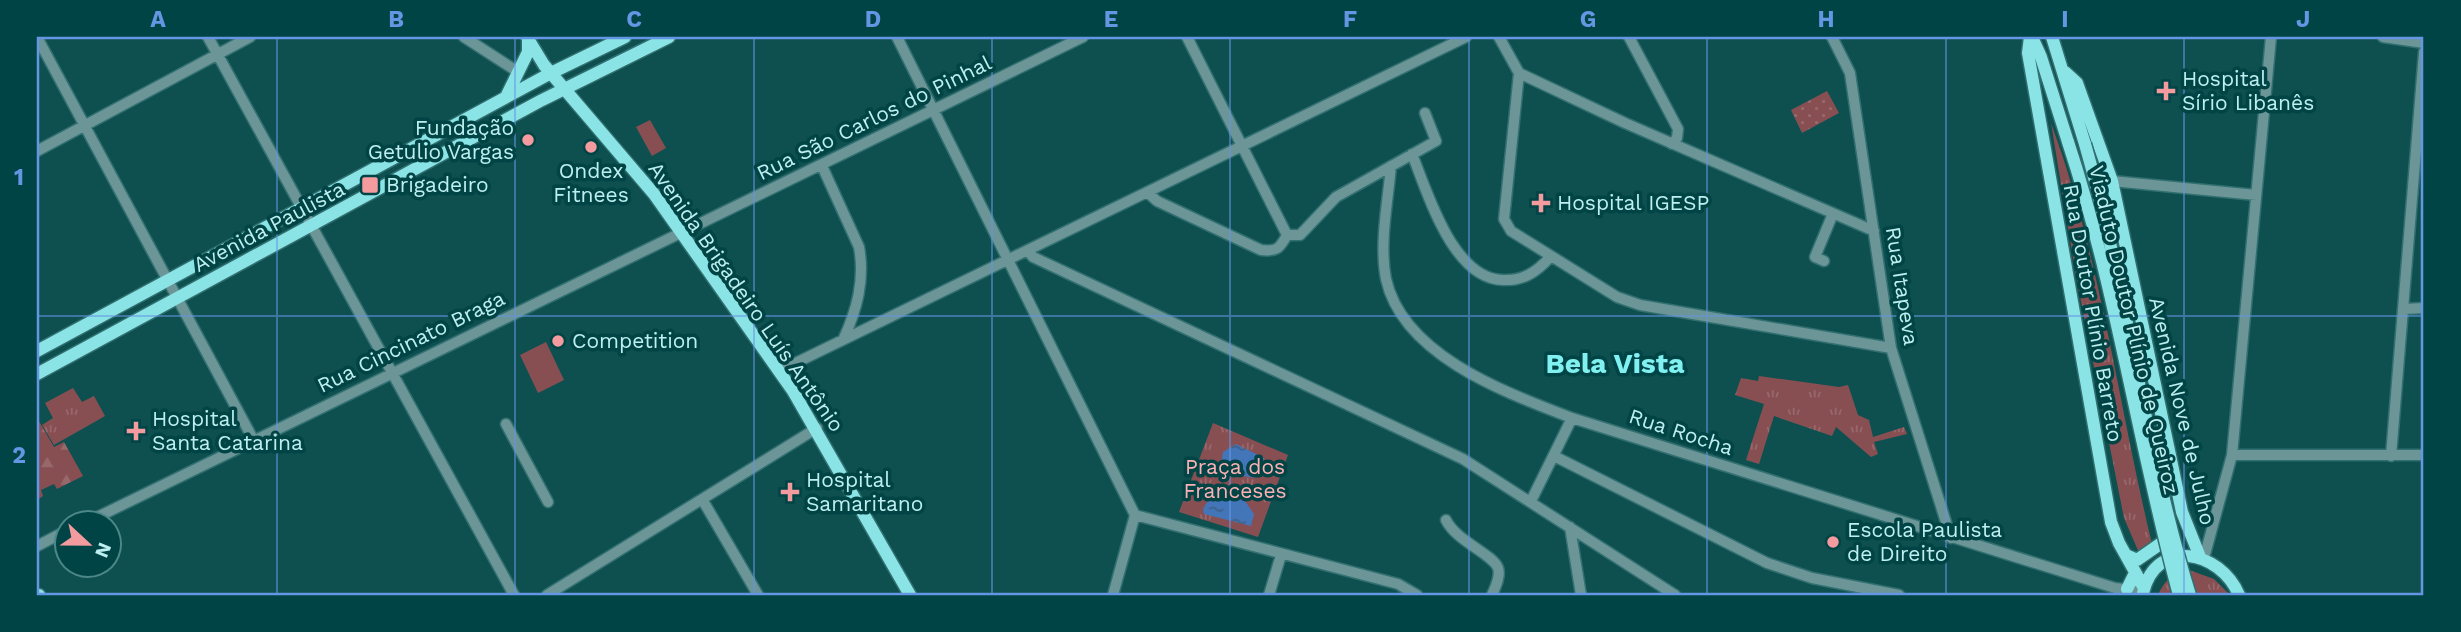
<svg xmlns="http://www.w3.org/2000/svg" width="2461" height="632" font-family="'Work Sans',sans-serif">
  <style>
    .grass { fill: url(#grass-tufts) }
    .forest { fill: url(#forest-firs) }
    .garden { fill: url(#garden-dots) }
    .pitch { fill: #884f53 }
    .water { fill: url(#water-ripples) }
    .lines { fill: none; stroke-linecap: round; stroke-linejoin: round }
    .minor-casing { stroke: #316f70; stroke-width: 13 }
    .major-casing { stroke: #316f70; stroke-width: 15 }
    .minor { stroke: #6b9596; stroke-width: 10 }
    .major { stroke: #8ae4e5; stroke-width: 12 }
    .major-bridge-casing { stroke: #316f70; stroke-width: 15; stroke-linecap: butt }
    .major-bridge { stroke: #8ae4e5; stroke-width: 12 }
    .grid { fill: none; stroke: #6596e3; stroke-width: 2; stroke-opacity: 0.55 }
    .poi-dot { fill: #f49b9f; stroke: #004445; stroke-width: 2.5 }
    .labels { text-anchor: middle; stroke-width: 7; stroke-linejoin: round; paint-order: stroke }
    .poi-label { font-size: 21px; fill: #beeff0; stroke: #004445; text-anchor: start }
    .street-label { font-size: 21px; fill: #beeff0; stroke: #004445 }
    .park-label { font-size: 21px; fill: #feb1b4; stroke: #004445 }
    .district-label { font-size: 28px; font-weight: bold; fill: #81f0f1; stroke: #004445 }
    .neatline { fill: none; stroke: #6596e3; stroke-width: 2.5 }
    .grid-label { font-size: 23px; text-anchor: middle; font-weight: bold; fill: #6596e3 }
  </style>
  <defs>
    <pattern id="grass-tufts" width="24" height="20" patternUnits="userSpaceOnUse" patternTransform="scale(1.75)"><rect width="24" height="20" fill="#884f53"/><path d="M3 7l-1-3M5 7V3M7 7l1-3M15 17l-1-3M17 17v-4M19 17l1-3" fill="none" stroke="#97696c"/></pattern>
    <pattern id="forest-firs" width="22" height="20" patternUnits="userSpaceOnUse" patternTransform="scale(1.75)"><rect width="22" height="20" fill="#884f53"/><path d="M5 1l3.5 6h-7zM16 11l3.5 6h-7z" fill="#97696c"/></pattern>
    <pattern id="garden-dots" width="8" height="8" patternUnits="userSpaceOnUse" patternTransform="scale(1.75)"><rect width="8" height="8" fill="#884f53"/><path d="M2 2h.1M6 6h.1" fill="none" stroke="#97696c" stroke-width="1.8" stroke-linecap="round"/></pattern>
    <pattern id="water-ripples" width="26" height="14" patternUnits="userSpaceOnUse" patternTransform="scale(1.75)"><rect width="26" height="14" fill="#4375b9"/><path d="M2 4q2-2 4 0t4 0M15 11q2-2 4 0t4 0" fill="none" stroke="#3e6186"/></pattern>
  </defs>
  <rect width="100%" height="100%" fill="#0e4f50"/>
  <path class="grass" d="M2051,123c50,136 67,281 101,421l-12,11 -16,-37 -48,-242z
    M1759,376l80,11 9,-2 10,30 11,5 4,17 31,-10 3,7 -33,8 4,12 -7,3 -35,-30 -4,9 -58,-20 -15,48 -13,-4 18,-56 -29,-9 6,-17 17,3z
    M73,388l9,14 12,-6 11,20 -51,29 -12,-20 11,-7 -8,-15z
    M1213,423l75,32 -30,82 -79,-25z
    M2189,570l25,9 16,16h-72c7,-15 14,-21 31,-25z"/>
  <path class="forest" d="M37,418l17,29 10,-5 19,34 -26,13 -3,-5 -13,6 2,6 -6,4z"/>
  <path class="garden" d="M1827,91l12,22 -37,20 -11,-23z"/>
  <path class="pitch" d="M650,120l16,28 -14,8 -16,-29z
    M546,342l18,38 -26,13 -18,-38z"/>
  <path class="water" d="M1236,444l28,14 -1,11 -8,9 -23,-4 -11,-10 2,-12z
    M1226,494l19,7 9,13 -3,12 -47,-12 -1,-5 8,-13z"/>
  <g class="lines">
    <defs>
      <path id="minor" d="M37,37l216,402
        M208,37l306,558
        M464,37l54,35
        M897,37l238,478
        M1187,37l100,198
        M1499,37l20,36 106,50 249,108
        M1629,37l49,92 -1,9 -5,6
        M1832,37l18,36 41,275 60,190
        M2383,37l41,6
        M1519,73l-15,146 7,12 106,66 23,8 251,43
        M37,151l213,-114
        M1412,154c16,40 41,125 91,126 20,1 34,-8 47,-23
        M822,166l37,81c6,33 -2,63 -16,93
        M1391,166c-3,35 -12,78 -5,113 17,77 121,114 186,139l543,170 28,3
        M2112,181l144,14
        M1147,192l10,9 104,49c16,2 19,-2 26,-15
        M1287,235h13l36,-38 100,-56 -11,-28
        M1028,251l5,6 430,202 212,136
        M1824,261l-9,-4 17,-41
        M2404,309l20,-1
        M779,371l687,-334
        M506,424l42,78
        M2232,455h192
        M1554,456l213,107 45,15 87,17
        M2391,456l33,-404
        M702,499l56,96
        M1531,501l41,-83
        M1135,515l263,69 19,11
        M1446,520c10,21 47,34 52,48 3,8 -3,20 -6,27
        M83,524l1000,-487
        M1570,527l11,68
        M37,546l29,-15
        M2204,558l28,-103 39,-418
        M547,595l270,-167
        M1113,595l22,-80
        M1269,595l12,-40"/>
      <path id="major" d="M527,37l17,28 110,129 139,197 117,204
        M2030,37l-2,16 83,469 8,21 25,45
        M2032,37l9,20 27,85
        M2052,37l33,107
        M2065,72l12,11 35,98 70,331 18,45
        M506,97l22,-45v-12
        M37,351l514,-278 74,-36
        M37,374l505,-274 127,-63
        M2126,555l11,5 36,-25
        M2127,589l8,-16
        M2143,593c13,-56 77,-43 96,2
        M37,595h2"/>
    </defs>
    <use href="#minor" class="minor-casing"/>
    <use href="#major" class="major-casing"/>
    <use href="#minor" class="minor"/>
    <use href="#major" class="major"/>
    <defs>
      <path id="major-bridge" d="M2068,142c49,148 70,303 111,453
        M2085,144c43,149 59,304 105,451"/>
    </defs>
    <use href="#major-bridge" class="major-bridge-casing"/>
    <use href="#major-bridge" class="major-bridge"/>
  </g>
  <path class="grid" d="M277,37v558M515,37v558M754,37v558M992,37v558M1230,37v558M1469,37v558M1707,37v558M1946,37v558M2184,37v558M37,316h2387"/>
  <g class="poi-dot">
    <path d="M2162.5 80.5h7v7h7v7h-7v7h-7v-7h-7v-7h7z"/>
    <circle cx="528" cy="140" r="7"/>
    <circle cx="591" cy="147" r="7"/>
    <rect x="361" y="176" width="18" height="18" rx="3.5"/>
    <path d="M1537.5 192.5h7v7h7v7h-7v7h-7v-7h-7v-7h7z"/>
    <circle cx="558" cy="341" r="7"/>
    <path d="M132.5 420.5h7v7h7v7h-7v7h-7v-7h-7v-7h7z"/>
    <path d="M786.5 481.5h7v7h7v7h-7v7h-7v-7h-7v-7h7z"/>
    <circle cx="1833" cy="542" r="7"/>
  </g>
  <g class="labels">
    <g class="poi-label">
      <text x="2182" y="86">Hospital<tspan x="2182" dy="24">Sírio Libanês</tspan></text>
      <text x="514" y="135" text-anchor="end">Fundação<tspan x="514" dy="24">Getulio Vargas</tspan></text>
      <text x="591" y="178" text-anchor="middle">Ondex<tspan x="591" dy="24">Fitnees</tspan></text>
      <text x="386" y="192">Brigadeiro</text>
      <text x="1557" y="210">Hospital IGESP</text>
      <text x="572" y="348">Competition</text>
      <text x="152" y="426">Hospital<tspan x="152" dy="24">Santa Catarina</tspan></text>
      <text x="806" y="487">Hospital<tspan x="806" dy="24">Samaritano</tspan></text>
      <text x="1847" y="537">Escola Paulista<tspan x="1847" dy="24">de Direito</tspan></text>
    </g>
    <g class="street-label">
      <text transform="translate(874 118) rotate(-26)" y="7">Rua São Carlos do Pinhal</text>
      <text transform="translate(269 227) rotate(-28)" y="7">Avenida Paulista</text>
      <text transform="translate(1902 286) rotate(81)" y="7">Rua Itapeva</text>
      <text transform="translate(746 297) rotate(55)" y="7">Avenida Brigadeiro Luís Antônio</text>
      <text transform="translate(2093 313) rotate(80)" y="7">Rua Doutor Plínio Barreto</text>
      <text transform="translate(2134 330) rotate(77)" y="7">Viaduto Doutor Plínio de Queiroz</text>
      <text transform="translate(411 342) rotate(-26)" y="7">Rua Cincinato Braga</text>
      <text transform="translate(2182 411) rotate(77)" y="7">Avenida Nove de Julho</text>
      <text transform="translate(1681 432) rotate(18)" y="7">Rua Rocha</text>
    </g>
    <g class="park-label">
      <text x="1235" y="474">Praça dos<tspan x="1235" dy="24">Franceses</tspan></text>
    </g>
    <g class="district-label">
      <text x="1615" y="373">Bela Vista</text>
    </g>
  </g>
  <rect width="2461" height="632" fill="none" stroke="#004445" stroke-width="77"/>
  <g transform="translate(88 544) rotate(112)"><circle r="33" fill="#004445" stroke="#4c8889" stroke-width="2"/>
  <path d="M0-5L12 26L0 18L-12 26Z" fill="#f49b9f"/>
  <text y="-10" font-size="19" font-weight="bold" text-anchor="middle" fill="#beeff0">N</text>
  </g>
  <rect x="38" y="38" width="2384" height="556" class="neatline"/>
  <g class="grid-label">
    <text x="158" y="27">A</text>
    <text x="396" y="27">B</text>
    <text x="634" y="27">C</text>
    <text x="873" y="27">D</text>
    <text x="1111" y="27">E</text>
    <text x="1350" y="27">F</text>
    <text x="1588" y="27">G</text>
    <text x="1826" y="27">H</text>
    <text x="2065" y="27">I</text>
    <text x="2303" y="27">J</text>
    <text x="19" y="185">1</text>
    <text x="19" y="463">2</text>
  </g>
</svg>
